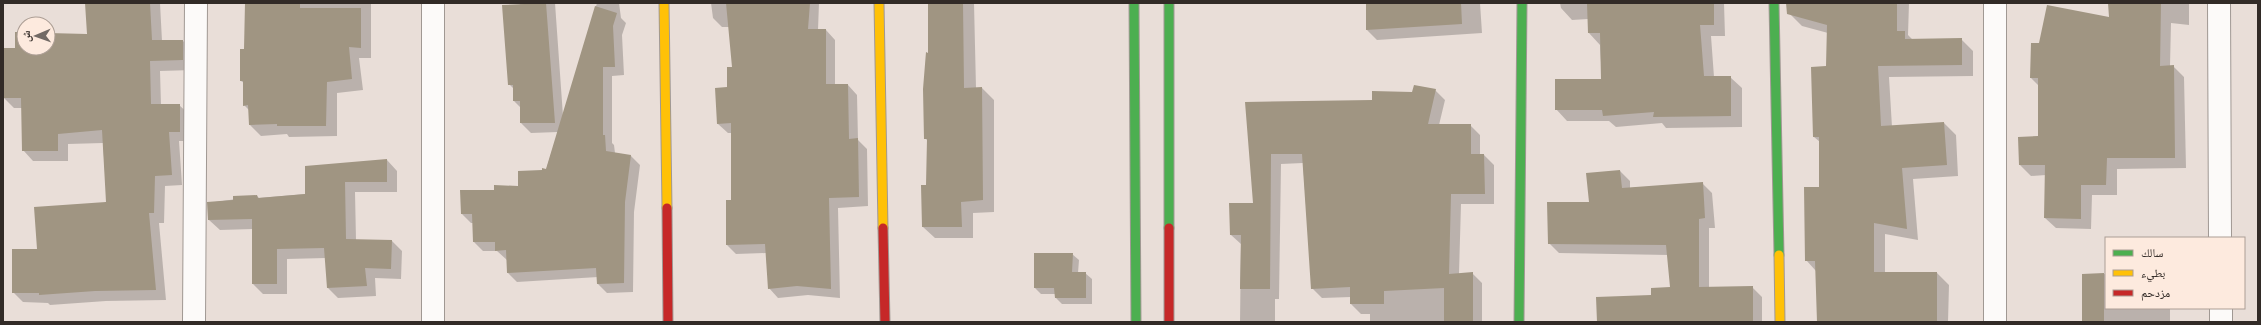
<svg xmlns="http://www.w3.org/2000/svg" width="2261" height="325" font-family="'PT Sans Narrow','Noto Naskh Arabic',sans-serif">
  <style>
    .shadow { fill: #0003 }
    .building { fill: #a09582 }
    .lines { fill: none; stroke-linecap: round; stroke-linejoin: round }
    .street-casing { stroke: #a09893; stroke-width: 24 }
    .fast-casing { stroke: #a09893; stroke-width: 11 }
    .slow-casing { stroke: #a09893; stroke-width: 11 }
    .jam-casing { stroke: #a09893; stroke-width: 11 }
    .street { stroke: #fcfaf9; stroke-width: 22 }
    .fast { stroke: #4caf50; stroke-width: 9 }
    .slow { stroke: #ffc107; stroke-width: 9 }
    .jam { stroke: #c62828; stroke-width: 9 }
  </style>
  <rect width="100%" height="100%" fill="#e9ded8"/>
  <path class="shadow" d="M86,3h74l2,38h21l10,10v19l-33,1 1,34h18l11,10v26h-11l3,44 -17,1 -1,37h-5l7,77 -60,1 -56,4 -2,-2 -25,-1 -10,-10 25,-42 69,-48 -4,-59 -35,1v17h-35l-10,-11 -1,-42h-8l-10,-10 20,-65v15h24v-14l40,1z
    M246,3h125v55h-12l4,32 -26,3v43l-48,1 -2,-3 -26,2 -11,-11 -1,-15 -5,-5v-22l-3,-2v-31h4z
    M520,3h35l8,113 34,-113h22l2,15 5,5 -4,12 2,40 -12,1v67l2,2 1,8 16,3 9,9 -6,47 -1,80 -26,1 -9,-9v-7l-81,5 -9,-9 -1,-13 -10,-9h-14l-9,-9v-19h-3l-9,-9 33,-23 24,-4 27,-17 12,-38 -27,1 -10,-10v-15l-7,-7v-12l-5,-5z
    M711,3h108l-1,27h8l9,10v45h13l9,10 1,45 9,9 1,57 -30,2 2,90 -32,-3 -30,3 -9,-10 -3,-35 -30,1 -9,-9 5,-44v-68h-4l-10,-9 15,-56 -4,-41h-7l-9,-9z
    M929,3h45l2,85h6l12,12v112l-21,1v25h-38l-12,-11 4,-41 1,-45 -3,-3 4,-84z
    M1367,3h113l2,30 -105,7 -10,-10z
    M1560,3h164l1,33h-14l3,41h16l12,11v39l-76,1 -4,-5 -46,4 -7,-6h-42l-11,-12 46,-29 -2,-35 -11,-12 -1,-14 -16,1 -11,-12z
    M1794,3h115l-1,32 5,5 48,-1 12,12v25l-84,1 3,50 52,-4 12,12 2,41 -45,3 5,61 -33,-6v39h52l12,12 -1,37h-130l-2,-51 -10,-11 14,-72v-46l-6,-5 -2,-69 15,-1 1,-34 -26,-7 -11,-11z
    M2109,3h80v22l-18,-2 -1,43h3l11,11 2,91 -69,1v26h-25l-1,34 -35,-1 -11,-10 1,-43 -15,1 -11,-11 19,-28v-51l-8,-8 9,-34 70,-25z
    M1435,90l10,10 -6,25h31l10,10v20h4l10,10v39h-33l-2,70 13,-1 10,10v39h-112v-8h-9l-10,-10v-7l-29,1 -10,-10 -9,-125 -22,1 -2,135h-4v23h-35l1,-78 -10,-9 23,-31 -8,-101 127,-2z
    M387,160l10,11v21h-42l1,48 36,1 10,10 -1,28 -26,-1 1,18 -38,2 -10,-10 -2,-30 -39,1v35h-24l-10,-10v-55l-33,1 -11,-10 -1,-17 49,-7 2,2 47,-4z
    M1620,171l10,10v7l72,-5 10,10 3,35h-6v60l43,-1 10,10v25h-164l73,-34 -3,-33 -109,-2 -10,-10z
    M1072,254l7,6 -1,13h7l7,6v25h-30l-6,-6v-4h-15l-6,-6z
    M2106,274v34h64v14h-87v-47z"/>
  <path class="building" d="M85,3h65l2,37h31v20l-33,1 1,43h29v28h-11l3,43 -17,1 -1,37h-5l7,77 -61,1 -56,4v-2h-27v-44h25l-3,-42 72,-5 -4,-72 -44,4v17h-36l-1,-53h-18v-50h12v-16h9v16h24v-15l39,1z
    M245,3h55v5h61v40l-12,-1 3,32 -25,3 -1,44h-49v-2l-28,1 -1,-20 -5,1v-25h-3v-32h4z
    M546,3l9,120h-35v-22h-7v-16h-5l-6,-80z
    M726,3h84l-2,26h18v55h22l1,55 9,-1 1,59 -30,1 2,91 -34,-3 -29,3 -3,-45 -39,1v-45h5v-77l-14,1 -2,-36 12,-1v-20h5z
    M928,3h35l1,85 18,-1 1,113 -22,2 1,25h-40l-1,-42h5l1,-46h-3l-1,-50 3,-37 2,1z
    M1366,3h95l1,21 -96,6z
    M1587,3h127v22h-14l4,51h27v40l-78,1 1,-5 -51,4 -1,-6h-47v-31h46l-1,-46h-12z
    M1786,3h111v28h8v8l57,-1v27l-84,1 3,60 63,-4 3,43 -45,3 5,61 -33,-6v49h63v50h-120l-2,-61h-10l-1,-74h15v-50h-6l-2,-70 15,-1 1,-41 -40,-11z
    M2108,3h53l-1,63 14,-1 1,93h-68l-1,27h-25v34l-37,-1 1,-53h-26l-1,-28 20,-1v-58h-8l1,-35h8l8,-38 62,12z
    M595,6l22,7 -4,13 2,41h-12v68h2l1,16 25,4 -6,47 -1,81 -27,1 -1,-16 -89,5 -1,-23 -11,1v-9h-22l-1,-28h-11l-1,-24h34v-5l24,1v-15l24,-1v-2l4,1z
    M1414,85l22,4 -8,35h43v30h13l1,40h-34l-2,80 24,-2v50h-29v-34l-60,3v13h-34v-17l-39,2 -9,-135h-31l-1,135h-30l1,-54h-11l-1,-32h24l-8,-101 127,-2v-9l40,1z
    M387,159v23h-42l1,57 46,1 -1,29 -26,-1 2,18 -40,2 -3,-40 -47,1v35h-25v-65l-44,1 -1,-18 26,-2v-4l24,-1 1,3 47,-4v-28z
    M1620,170l2,18 81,-6 2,36 -6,1v68l54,-1v36h-156l-1,-25 55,-2v-7l19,-1 -4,-42 -118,-1 -1,-42h42l-3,-29z
    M1034,253h39l-1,19h14v26h-31l-1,-10h-20z
    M2104,273v49h-22v-48z"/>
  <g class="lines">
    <defs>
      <path id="street" d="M2219,3l1,235
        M2221,308v14
        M194,322l2,-319
        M433,322v-319
        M1995,322v-319"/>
      <path id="fast" d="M1134,3l2,319
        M1169,3v225
        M1774,3l5,252
        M1519,322l3,-319"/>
      <path id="slow" d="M664,3l3,205
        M879,3l4,225
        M1779,255l1,67"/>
      <path id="jam" d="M667,208l1,114
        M883,228l2,94
        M1169,228v94"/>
    </defs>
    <use href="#street" class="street-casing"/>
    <use href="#fast" class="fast-casing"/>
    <use href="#slow" class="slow-casing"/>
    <use href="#jam" class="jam-casing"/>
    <use href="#street" class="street"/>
    <use href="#fast" class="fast"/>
    <use href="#slow" class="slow"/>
    <use href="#jam" class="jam"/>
  </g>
  <rect width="2261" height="325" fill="none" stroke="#322b27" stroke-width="8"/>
  <rect x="2105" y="237" width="140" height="72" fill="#fdeade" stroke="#ac9e95"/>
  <rect x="2113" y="250" width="20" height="6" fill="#4caf50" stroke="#ac9e95"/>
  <text x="2141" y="257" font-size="12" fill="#322b27">سالك</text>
  <rect x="2113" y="270" width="20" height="6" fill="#ffc107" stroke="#ac9e95"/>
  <text x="2141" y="277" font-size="12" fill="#322b27">بطيء</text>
  <rect x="2113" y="290" width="20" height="6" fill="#c62828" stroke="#ac9e95"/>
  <text x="2141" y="297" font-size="12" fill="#322b27">مزدحم</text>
  <g transform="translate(36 36) rotate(268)"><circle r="19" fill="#fdeade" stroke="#ac9e95"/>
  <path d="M0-3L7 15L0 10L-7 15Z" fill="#726a65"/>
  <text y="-6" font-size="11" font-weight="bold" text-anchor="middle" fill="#322b27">ش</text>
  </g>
</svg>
